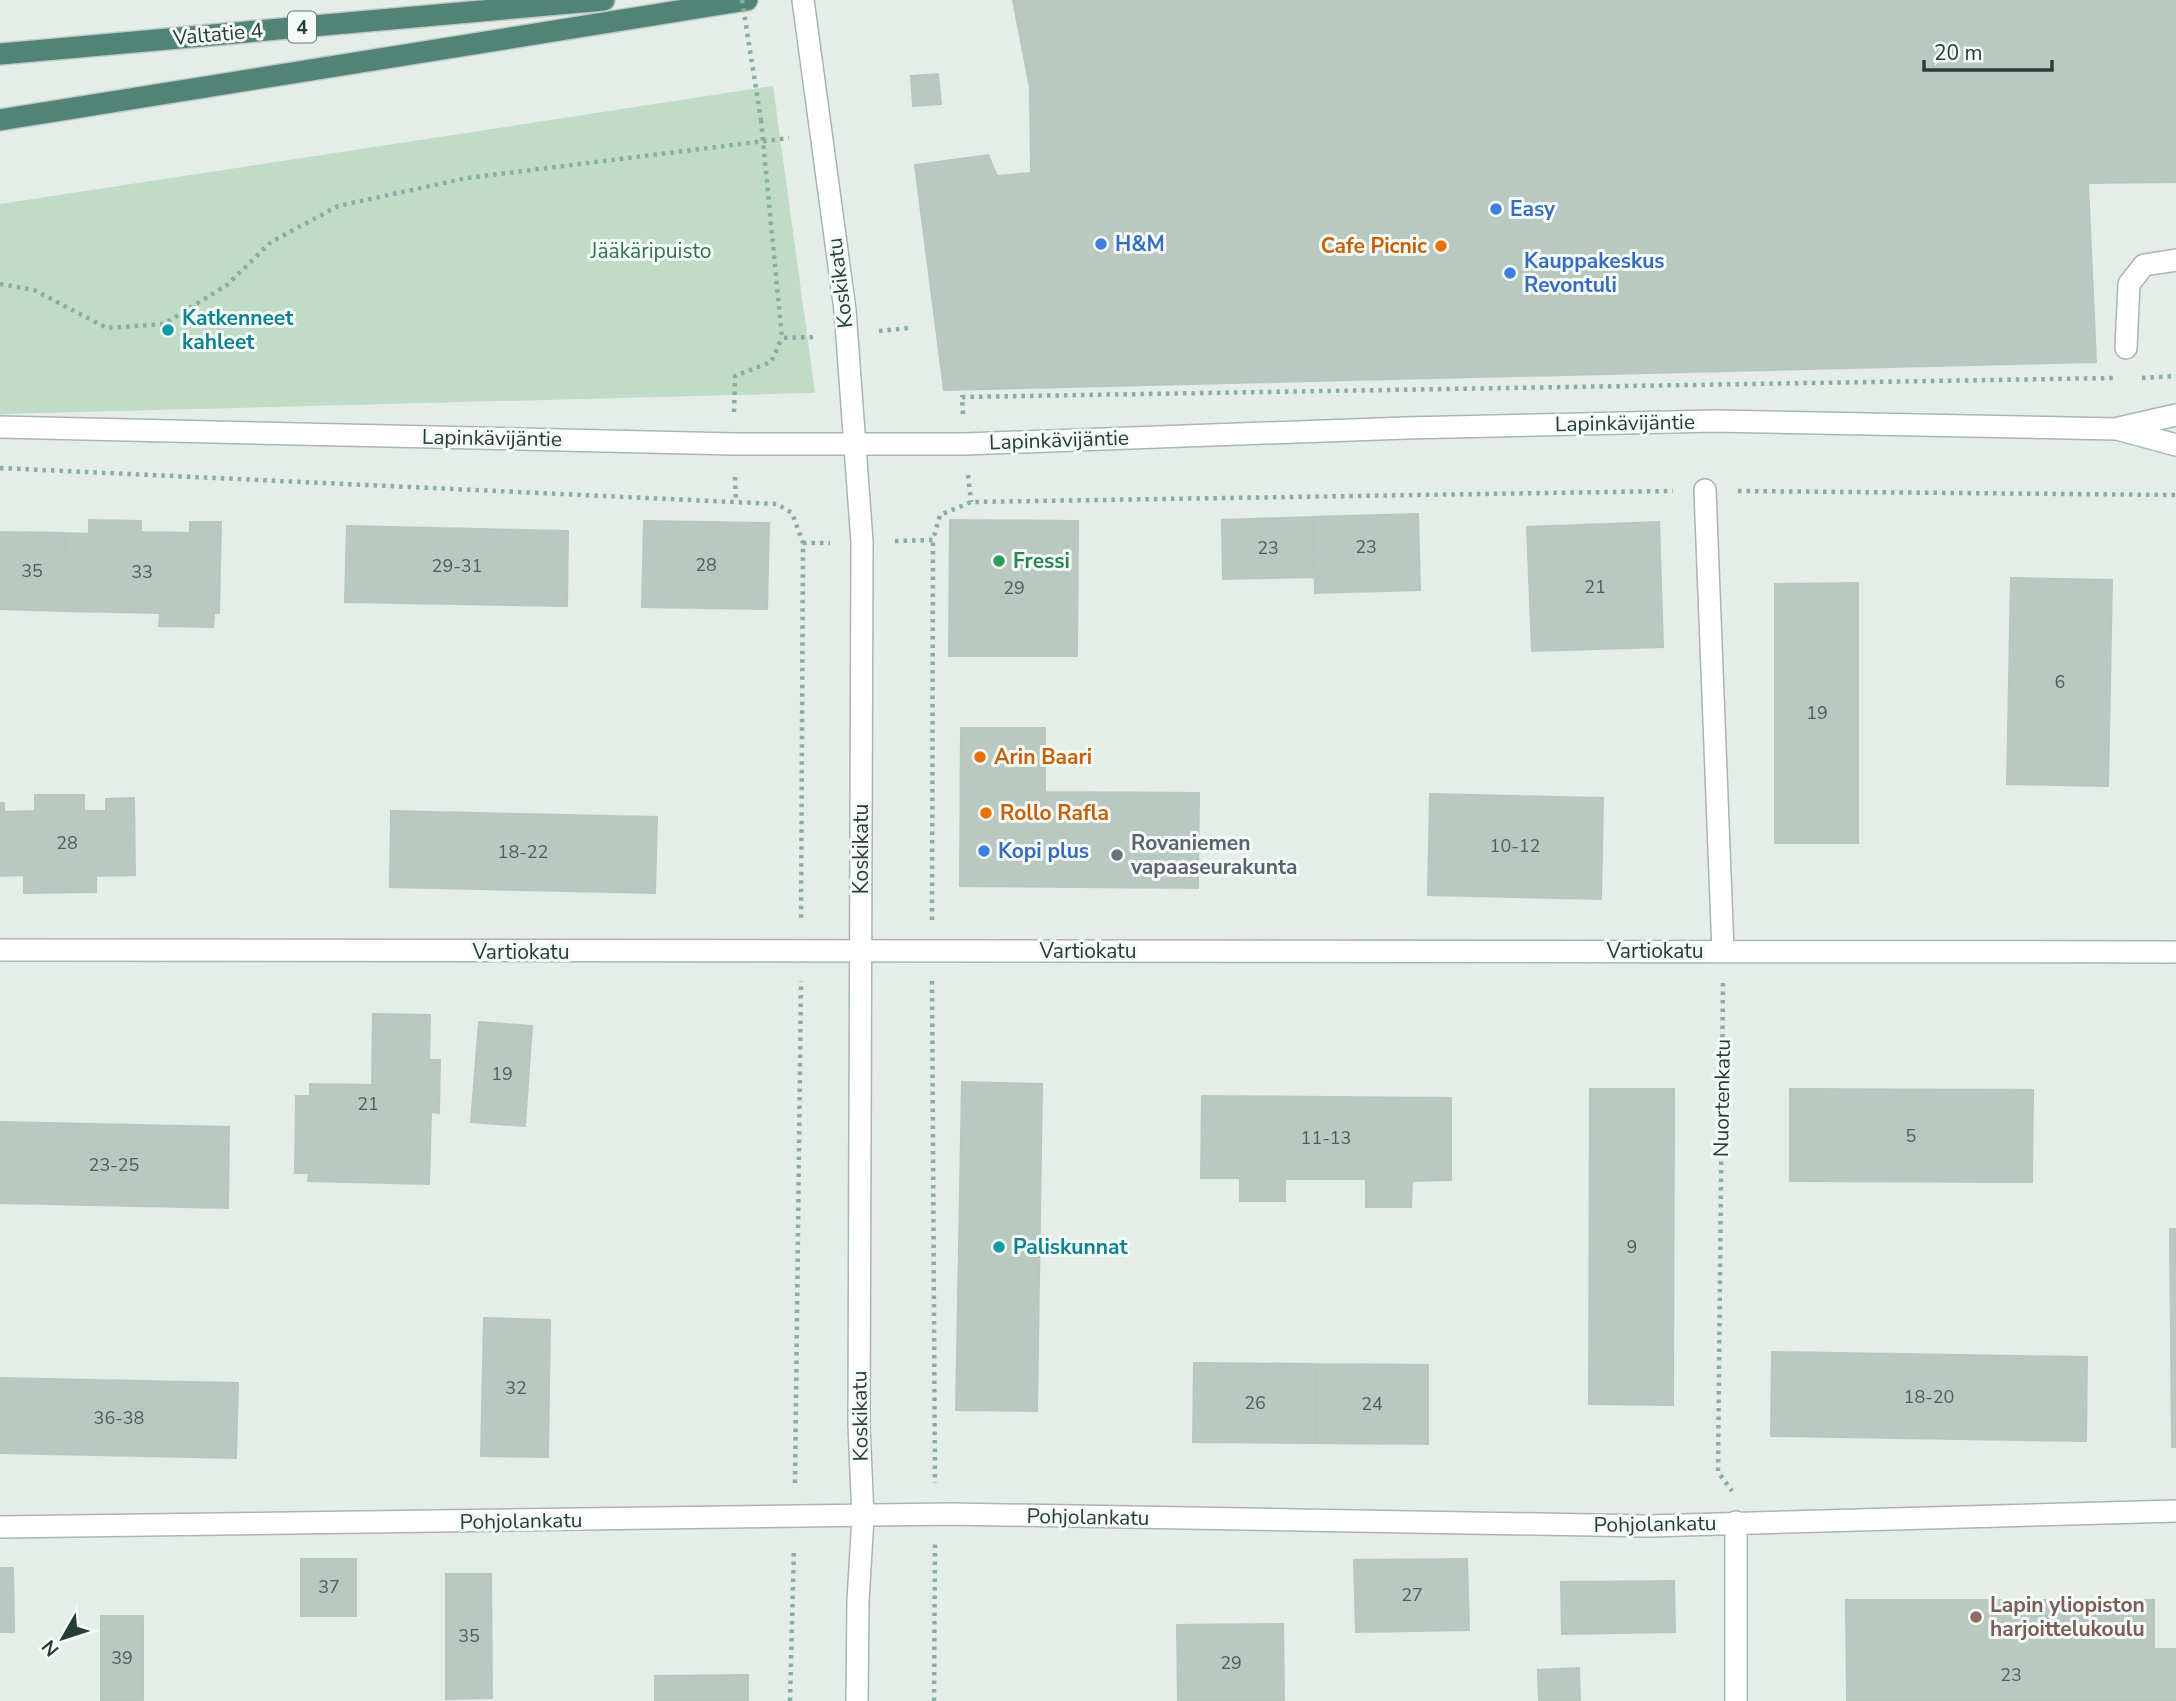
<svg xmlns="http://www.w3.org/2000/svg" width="2176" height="1701" font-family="'Nunito Sans',sans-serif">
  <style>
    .green { fill: #c0dcc7 }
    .building { fill: #bac8c2; stroke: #b8c6c0; stroke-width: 2 }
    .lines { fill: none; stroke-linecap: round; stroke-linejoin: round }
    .service-casing { stroke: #a8b5b0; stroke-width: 24 }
    .minor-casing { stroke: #a8b5b0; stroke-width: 24 }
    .secondary-casing { stroke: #a4b8b1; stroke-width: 24 }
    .trunk-casing { stroke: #c2c9c7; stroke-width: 24 }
    .path { stroke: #88aea2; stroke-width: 4.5; stroke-dasharray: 3.5 5; stroke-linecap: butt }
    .service { stroke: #fff; stroke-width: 21 }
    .minor { stroke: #fff; stroke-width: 21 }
    .secondary { stroke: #fff; stroke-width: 21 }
    .trunk { stroke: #508477; stroke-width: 21 }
    .path-bridge { stroke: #88aea2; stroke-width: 4.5; stroke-dasharray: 3.5 5; stroke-linecap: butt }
    .shop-dot { fill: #3f7fe0; stroke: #f5faf7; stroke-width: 2.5 }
    .food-dot { fill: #e8710a; stroke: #f5faf7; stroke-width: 2.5 }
    .culture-dot { fill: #0f9aa8; stroke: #f5faf7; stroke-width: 2.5 }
    .leisure-dot { fill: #2e9e5b; stroke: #f5faf7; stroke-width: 2.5 }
    .worship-dot { fill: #6b7280; stroke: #f5faf7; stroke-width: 2.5 }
    .education-dot { fill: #8d6e63; stroke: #f5faf7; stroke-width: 2.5 }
    .labels { text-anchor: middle; stroke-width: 6; stroke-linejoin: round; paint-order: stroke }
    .number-label { font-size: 18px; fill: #4a605a }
    .shield { fill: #f5faf7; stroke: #637671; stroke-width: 2 }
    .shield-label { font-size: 19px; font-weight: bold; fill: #253e37 }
    .street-label { font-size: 21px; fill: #253e37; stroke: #f5faf7 }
    .shop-label { font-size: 21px; font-weight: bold; fill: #366cbe; stroke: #f5faf7; text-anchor: start }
    .food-label { font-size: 21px; font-weight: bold; fill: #c56008; stroke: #f5faf7; text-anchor: start }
    .park-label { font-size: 21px; fill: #32724a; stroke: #f5faf7 }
    .culture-label { font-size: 21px; font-weight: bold; fill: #0d838f; stroke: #f5faf7; text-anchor: start }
    .leisure-label { font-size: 21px; font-weight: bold; fill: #27864d; stroke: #f5faf7; text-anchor: start }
    .worship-label { font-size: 21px; font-weight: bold; fill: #5b616d; stroke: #f5faf7; text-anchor: start }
    .education-label { font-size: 21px; font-weight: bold; fill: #785e54; stroke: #f5faf7; text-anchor: start }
  </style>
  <rect width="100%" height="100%" fill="#e5ede9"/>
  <path class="green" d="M773,86l42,307 -815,21v-210z"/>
  <path class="building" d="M1013,0h1163v182l-88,1 8,179 -1152,28 -29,-225 73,-10 9,21 34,-3 -1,-85z
    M938,74l3,30 -28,2 -2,-30z
    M1418,514l2,76 -105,3 -2,-76z
    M1313,517l1,60 -91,2 -1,-59z
    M89,520l52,1v11l49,1v-11h31l-2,91h-5l-1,14 -54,-1 1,-13 -96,-2 1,-78 24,1z
    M950,520l128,1 -1,135h-128z
    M644,521l125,2 -2,86 -125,-2z
    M1659,522l4,125 -131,4 -5,-124z
    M347,526l221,5 -1,75 -222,-4z
    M0,532l65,1 -1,78 -64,-2z
    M2011,578l101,2 -4,206 -101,-2z
    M1858,583v260h-83v-259z
    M961,728h84v64l154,1 -1,95 -238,-2z
    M1430,794l173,4 -2,101 -173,-4z
    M35,795h49v16h22v-12l28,-1 1,77 -39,1v16l-72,1v-18l-24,1v-73h4v9l31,-1z
    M391,811l266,6 -2,76 -265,-6z
    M373,1014l57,1 -1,45h11l-1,53 -8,-1 -2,72 -121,-3 1,-8h-14l1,-77h14v-12l62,1z
    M479,1022l53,4 -7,100 -54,-4z
    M962,1082l80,2 -5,327 -81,-1z
    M1590,1089h84l-1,316 -84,-1z
    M1790,1089l243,1 -1,92 -242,-1z
    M1202,1096l249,2v82l-39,1 -1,26h-45v-28h-81v22h-45v-23h-39z
    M0,1122l229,5 -1,81 -228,-5z
    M2170,1229h6v218h-4z
    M484,1318l66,2 -2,137 -67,-1z
    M1772,1352l315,5 -1,84 -315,-5z
    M1194,1363l122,1v79l-123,-1z
    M1316,1364l112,1v79l-112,-1z
    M0,1378l238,5 -2,75 -236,-5z
    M301,1559h55v57h-55z
    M1467,1559l2,71 -113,2 -2,-72z
    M0,1568h13l1,64h-14z
    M446,1574h45l1,124 -46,1z
    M1674,1581l1,51 -113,2 -1,-52z
    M1846,1600h308v49h22v52h-329z
    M101,1616h42v85h-42z
    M1283,1624l1,77h-106l-1,-76z
    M1579,1668l1,33h-41l-1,-31z
    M748,1675v26h-93v-25z"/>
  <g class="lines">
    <defs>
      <path id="service" d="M2126,348l3,-64 15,-19 32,-5
        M1705,490l18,461"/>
      <path id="minor" d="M0,950l2176,2
        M0,1527l951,-13 697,12 528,-15
        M1736,1701v-179"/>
      <path id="secondary" d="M803,0l42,310 17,232 -3,883 4,92 -5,84 -1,100
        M0,427l734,17h231l441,-16 309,-7 402,8 59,16
        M2119,428l57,-13"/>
      <path id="trunk" d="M0,54l604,-54
        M0,120l747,-120"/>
    </defs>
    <use href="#service" class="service-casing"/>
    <use href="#minor" class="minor-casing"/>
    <use href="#secondary" class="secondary-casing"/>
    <use href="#trunk" class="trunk-casing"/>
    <path class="path" d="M761,120l21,218 32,-1
      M0,284l34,6 73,38 57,-4 63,-39 44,-43 67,-36 129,-28 322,-40
      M879,331l30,-3
      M2142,378l34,-2
      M734,412l1,-36 36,-14 11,-24
      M963,414l-1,-17 1151,-19
      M0,468l777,36 15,9 11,30 -2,377
      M968,475l3,27
      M735,477l1,25
      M1738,491l438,4
      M895,541l38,-1 7,-25 31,-13 702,-11
      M803,543h27
      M932,920l1,-380
      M932,981l3,502
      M1723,983l-5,489 14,19
      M795,1483l6,-502
      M790,1701l4,-153
      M934,1701l1,-157"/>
    <use href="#service" class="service"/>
    <use href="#minor" class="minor"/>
    <use href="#secondary" class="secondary"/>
    <use href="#trunk" class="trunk"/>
    <path class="path-bridge" d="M742,0l19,120"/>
  </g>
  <g class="shop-dot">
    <circle cx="1496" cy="209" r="7"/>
    <circle cx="1101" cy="244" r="7"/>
    <circle cx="1510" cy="273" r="7"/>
    <circle cx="984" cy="851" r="7"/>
  </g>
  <g class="food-dot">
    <circle cx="1441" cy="246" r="7"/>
    <circle cx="980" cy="757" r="7"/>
    <circle cx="986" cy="813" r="7"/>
  </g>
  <g class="culture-dot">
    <circle cx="168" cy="330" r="7"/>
    <circle cx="999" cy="1247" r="7"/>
  </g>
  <circle class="leisure-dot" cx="999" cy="561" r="7"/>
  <circle class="worship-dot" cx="1117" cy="855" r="7"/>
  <circle class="education-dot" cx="1976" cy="1617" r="7"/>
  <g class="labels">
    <g class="number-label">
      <text x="1366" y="553">23</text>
      <text x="1268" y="554">23</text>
      <text x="706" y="571">28</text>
      <text x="457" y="572">29-31</text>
      <text x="32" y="577">35</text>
      <text x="142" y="578">33</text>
      <text x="1595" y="593">21</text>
      <text x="1014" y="594">29</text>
      <text x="2060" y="688">6</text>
      <text x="1817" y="719">19</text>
      <text x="67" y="849">28</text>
      <text x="1515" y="852">10-12</text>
      <text x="523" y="858">18-22</text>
      <text x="502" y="1080">19</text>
      <text x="368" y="1110">21</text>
      <text x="1911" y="1142">5</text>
      <text x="1326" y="1144">11-13</text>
      <text x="114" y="1171">23-25</text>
      <text x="1632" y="1253">9</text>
      <text x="516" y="1394">32</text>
      <text x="1929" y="1403">18-20</text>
      <text x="1255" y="1409">26</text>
      <text x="1372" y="1410">24</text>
      <text x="119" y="1424">36-38</text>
      <text x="329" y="1593">37</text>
      <text x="1412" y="1601">27</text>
      <text x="469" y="1642">35</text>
      <text x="122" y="1664">39</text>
      <text x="1231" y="1669">29</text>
      <text x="2011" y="1681">23</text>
    </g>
    <rect class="shield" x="288" y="11.5" width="28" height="31" rx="5"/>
    <g class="shield-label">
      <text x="302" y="34">4</text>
    </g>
    <g class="street-label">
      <text transform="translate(218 34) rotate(-5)" y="7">Valtatie 4</text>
      <text transform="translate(840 283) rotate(-97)" y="7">Koskikatu</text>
      <text transform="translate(1625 423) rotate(-1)" y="7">Lapinkävijäntie</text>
      <text transform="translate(492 438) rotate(1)" y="7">Lapinkävijäntie</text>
      <text transform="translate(1059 440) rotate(-2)" y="7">Lapinkävijäntie</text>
      <text transform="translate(861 849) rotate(-90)" y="7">Koskikatu</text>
      <text x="1088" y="958">Vartiokatu</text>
      <text x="1655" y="958">Vartiokatu</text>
      <text x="521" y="959">Vartiokatu</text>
      <text transform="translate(1722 1098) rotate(-89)" y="7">Nuortenkatu</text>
      <text transform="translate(860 1416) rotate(-91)" y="7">Koskikatu</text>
      <text transform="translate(1088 1517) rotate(1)" y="7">Pohjolankatu</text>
      <text transform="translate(521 1521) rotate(-1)" y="7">Pohjolankatu</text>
      <text transform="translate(1655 1524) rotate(-1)" y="7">Pohjolankatu</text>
    </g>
    <g class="shop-label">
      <text x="1510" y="216">Easy</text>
      <text x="1115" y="251">H&amp;M</text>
      <text x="1524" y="268">Kauppakeskus<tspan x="1524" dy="24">Revontuli</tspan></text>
      <text x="998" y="858">Kopi plus</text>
    </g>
    <g class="food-label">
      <text x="1427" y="253" text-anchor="end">Cafe Picnic</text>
      <text x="994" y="764">Arin Baari</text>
      <text x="1000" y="820">Rollo Rafla</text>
    </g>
    <g class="park-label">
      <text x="651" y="258">Jääkäripuisto</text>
    </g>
    <g class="culture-label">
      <text x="182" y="325">Katkenneet<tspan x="182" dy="24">kahleet</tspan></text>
      <text x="1013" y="1254">Paliskunnat</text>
    </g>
    <g class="leisure-label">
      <text x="1013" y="568">Fressi</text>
    </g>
    <g class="worship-label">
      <text x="1131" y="850">Rovaniemen<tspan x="1131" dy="24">vapaaseurakunta</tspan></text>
    </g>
    <g class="education-label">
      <text x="1990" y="1612">Lapin yliopiston<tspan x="1990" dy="24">harjoittelukoulu</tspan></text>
    </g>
  </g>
  <g transform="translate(63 1638) rotate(231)" stroke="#f5faf7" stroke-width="5" paint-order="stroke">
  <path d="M0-5L12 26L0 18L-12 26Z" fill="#253e37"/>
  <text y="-10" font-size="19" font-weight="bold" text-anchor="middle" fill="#253e37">N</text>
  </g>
  <path d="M1924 60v10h128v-10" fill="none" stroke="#253e37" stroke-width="3.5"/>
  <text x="1934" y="60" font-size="21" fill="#253e37" stroke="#f5faf7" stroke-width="5" paint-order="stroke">20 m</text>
</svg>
